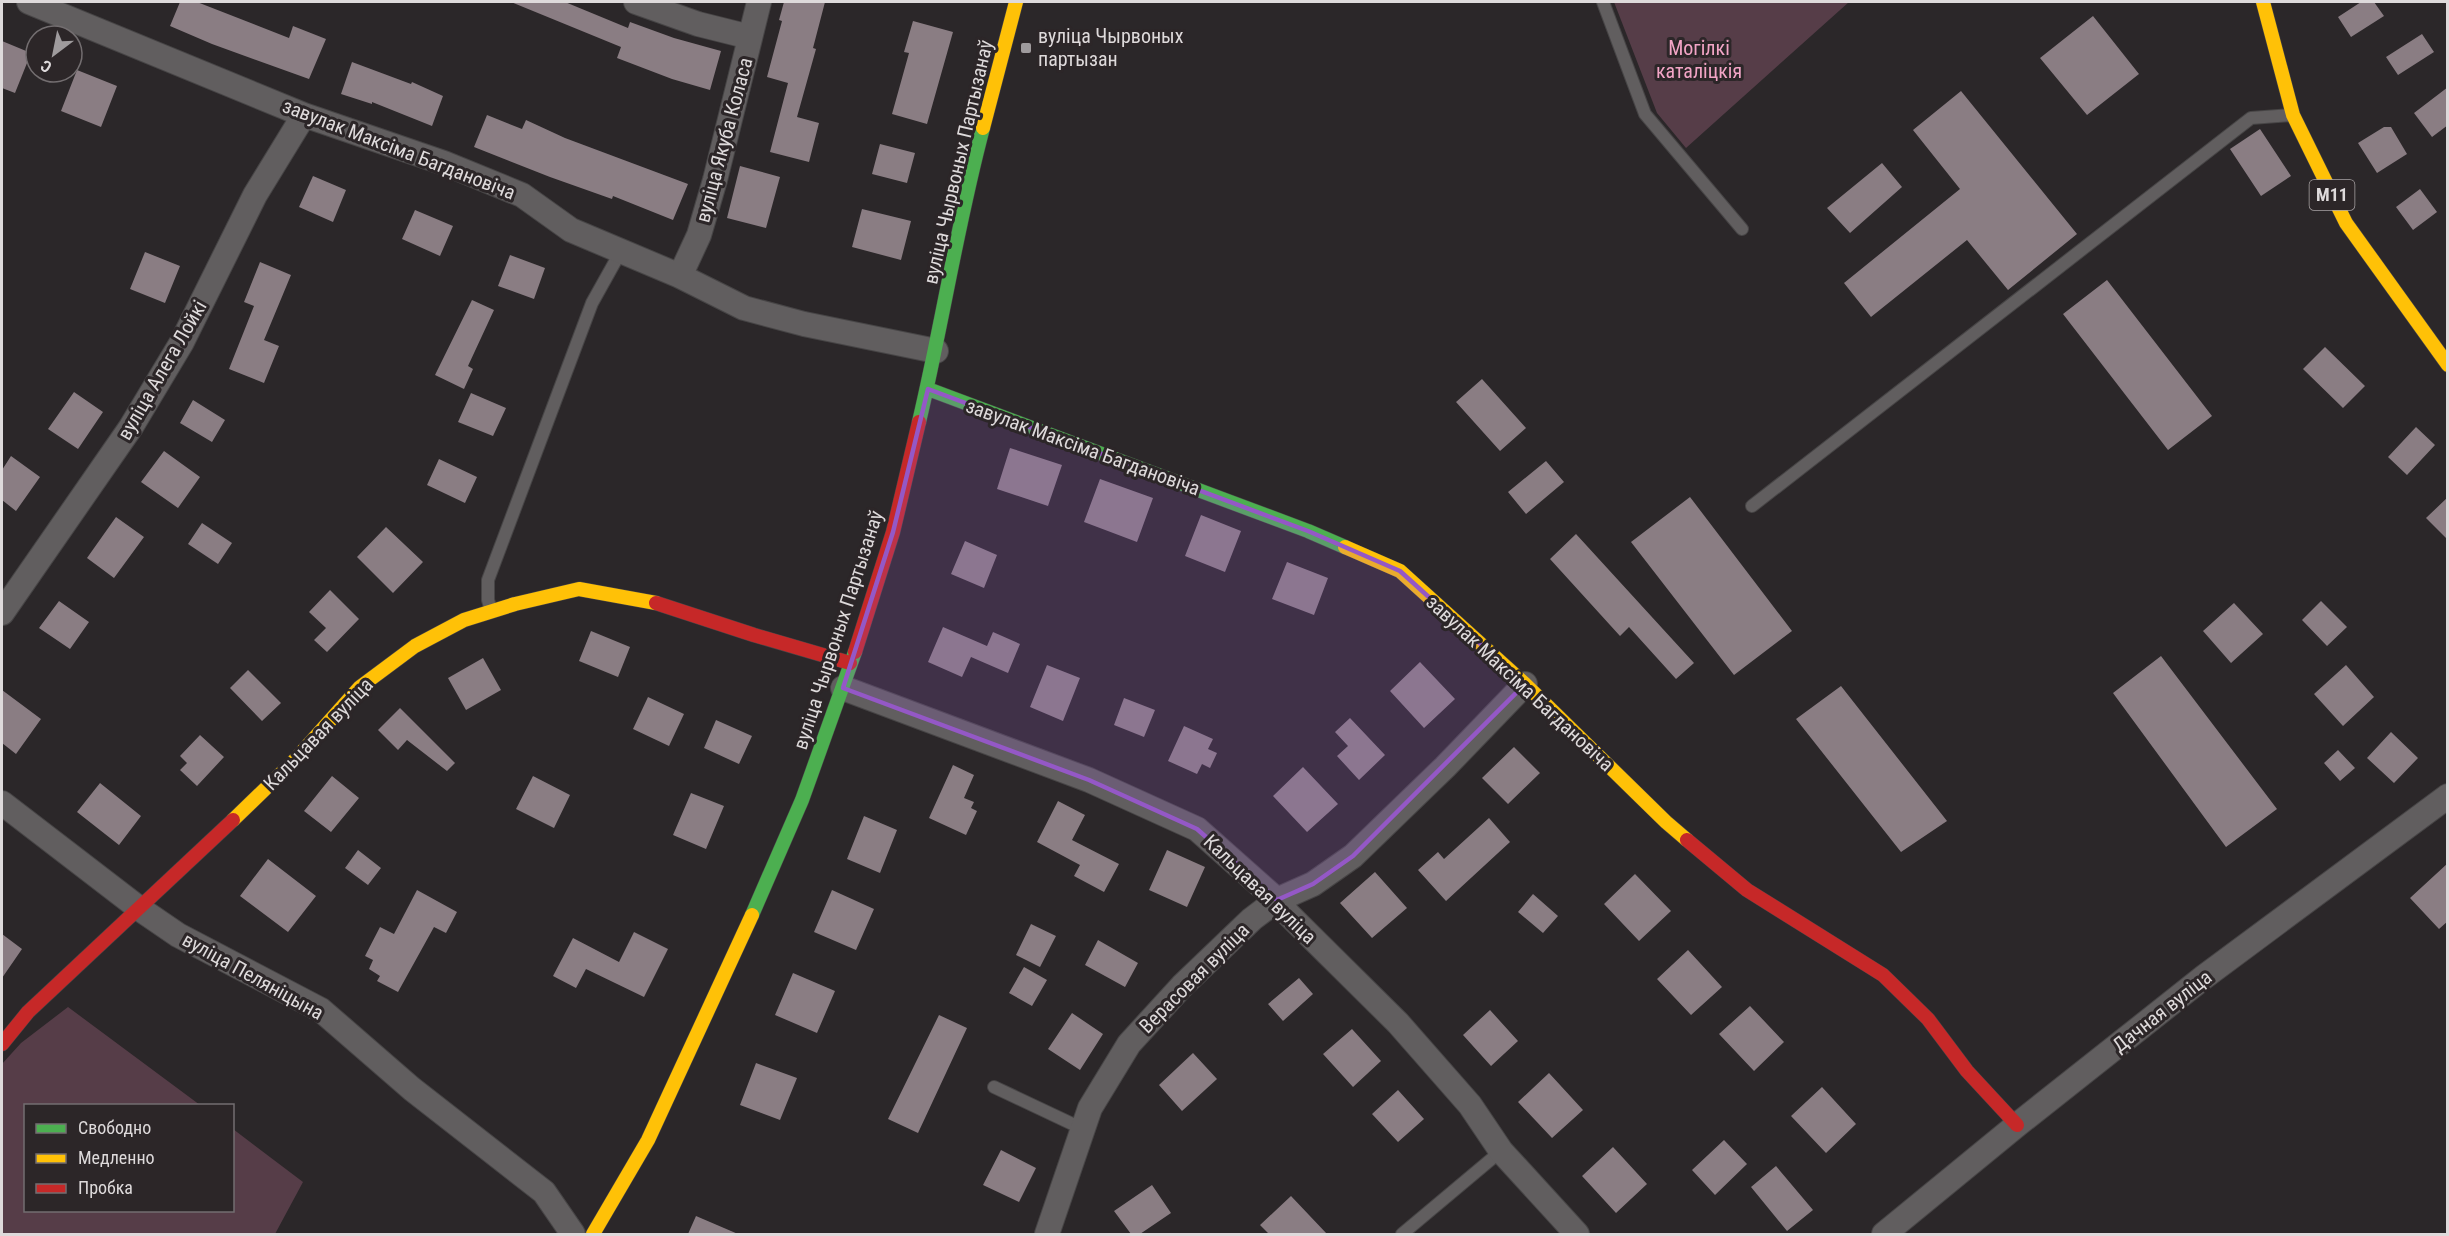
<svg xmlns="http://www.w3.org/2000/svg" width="2449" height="1236" font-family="'Roboto Condensed',sans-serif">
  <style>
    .green { fill: #563d48 }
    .building { fill: #8a7d83 }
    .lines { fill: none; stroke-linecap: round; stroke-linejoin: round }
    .lane-casing { stroke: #474546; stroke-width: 14 }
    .street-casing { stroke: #474546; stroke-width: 26 }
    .fast-casing { stroke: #474546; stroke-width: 15 }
    .slow-casing { stroke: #474546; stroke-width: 15 }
    .jam-casing { stroke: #474546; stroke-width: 15 }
    .lane { stroke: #615e5f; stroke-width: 12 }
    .street { stroke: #615e5f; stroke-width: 24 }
    .fast { stroke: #4caf50; stroke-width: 14 }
    .slow { stroke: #ffc107; stroke-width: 14 }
    .jam { stroke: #c62828; stroke-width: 14 }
    .marked { fill: #9458c6; fill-opacity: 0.2; stroke: #9458c6; stroke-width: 4.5; stroke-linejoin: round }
    .poi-dot { fill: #9f9b9d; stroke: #2c2628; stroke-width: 2 }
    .labels { text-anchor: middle; stroke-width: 6; stroke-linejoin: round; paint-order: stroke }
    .shield { fill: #2c2628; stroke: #a9a4a5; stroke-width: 1.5 }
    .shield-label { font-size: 18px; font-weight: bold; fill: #dedadb }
    .poi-label { font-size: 20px; fill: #dedadb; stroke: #2c2628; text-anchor: start }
    .park-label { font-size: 20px; fill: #f3a5c6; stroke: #2c2628 }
    .street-label { font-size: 20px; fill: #dedadb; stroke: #2c2628 }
  </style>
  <rect width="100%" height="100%" fill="#2b2729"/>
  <path class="green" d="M1614,2h235l-163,146 -29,-35z
    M68,1007l132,98 -174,1v104h206l1,-81 70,53 -28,52h-273v-170l19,-21z"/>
  <path class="building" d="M180,2h17l92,36 4,-12 33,13 -17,40 -97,-35 -42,-18z
    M511,2h54l63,26 2,-6 44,16 47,13 -11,39 -38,-11 -55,-21 4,-11z
    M784,2h41l-12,46 3,1 -19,68 22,6 -10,39 -39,-10 18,-69 -21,-6 15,-56 -3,-1z
    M2361,2h13l10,14 -33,21 -13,-20z
    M2093,16l46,58 -52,41 -47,-57z
    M913,21l40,11 -26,92 -35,-10 17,-61 -5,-1z
    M2422,34l12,18 -36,23 -12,-18z
    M2,41l29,12 -16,40 -13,-5z
    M352,62l59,22 1,-2 31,14 -11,30 -60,-24v2l-31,-10z
    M77,70l40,16 -16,41 -40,-16z
    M2448,87v38l-16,12 -18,-24z
    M1961,91l116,143 -69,56 -41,-50 -96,77 -27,-34 116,-94 -47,-59z
    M487,115l35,14 4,-9 39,18 123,46 -15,36 -60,-24 -1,3 -62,-22 -76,-30z
    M2384,127h7l16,27 -30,19 -19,-30z
    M2260,129l31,47 -30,20 -31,-47z
    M880,144l35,9 -8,30 -35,-9z
    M1882,163l20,24 -52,46 -23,-25z
    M740,166l40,11 -14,51 -39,-10z
    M313,176l33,14 -13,32 -34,-15z
    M2420,189l17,23 -24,18 -17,-23z
    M862,209l49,12 -10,39 -49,-13z
    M415,210l38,16 -13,30 -38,-17z
    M145,252l35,14 -15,37 -35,-14z
    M510,255l35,13 -11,31 -36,-13z
    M260,262l31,13 -27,65 15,6 -15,37 -35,-14 25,-63 -10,-4z
    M2107,280l105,136 -44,34 -105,-136z
    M472,300l22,10 -26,56 5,3 -9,20 -29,-14z
    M2325,347l40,39 -22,22 -40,-39z
    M1482,379l44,49 -26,23 -44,-49z
    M74,392l29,20 -25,37 -30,-20z
    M471,393l35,15 -13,28 -35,-14z
    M193,400l32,20 -13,22 -32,-19z
    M2416,427l19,18 -28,30 -19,-18z
    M1010,448l52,17 -14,41 -51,-17z
    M164,451l36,26 -22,31 -37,-26z
    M11,456l29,21 -24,34 -14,-11v-30z
    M439,459l38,18 -12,26 -38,-18z
    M1546,461l18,21 -38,32 -18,-22z
    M1100,479l53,19 -16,44 -53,-20z
    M1690,497l102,134 -58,44 -103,-133z
    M2448,497v43l-22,-22z
    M1201,515l40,16 -16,41 -40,-16z
    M116,517l28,20 -30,41 -27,-20z
    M202,523l30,20 -14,21 -30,-20z
    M386,527l37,35 -30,31 -36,-36z
    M1576,534l118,129 -18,16 -47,-52 -9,9 -70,-77z
    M965,541l32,14 -13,33 -33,-14z
    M1287,562l41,16 -14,37 -42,-16z
    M330,590l29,29 -32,33 -13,-12 12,-12 -17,-16z
    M59,601l30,21 -19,27 -31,-21z
    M2321,601l26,26 -20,19 -25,-26z
    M2234,603l29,31 -32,29 -28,-32z
    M943,627l44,19 6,-14 27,12 -12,29 -37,-16 -9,20 -34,-15z
    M591,631l39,16 -12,30 -39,-16z
    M2161,656l116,153 -51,38 -113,-154z
    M483,658l18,32 -35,20 -18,-32z
    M1420,662l35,37 -31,29 -34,-37z
    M1047,665l33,13 -17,43 -33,-14z
    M2346,665l28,32 -31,29 -29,-32z
    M248,670l33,33 -19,18 -32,-33z
    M1841,686l106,135 -46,31 -105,-133z
    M2,690l39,29 -25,35 -14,-11z
    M648,697l36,17 -15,32 -36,-17z
    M1124,698l31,12 -11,27 -30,-12z
    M400,708l55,55 -8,8 -40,-31 -9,10 -20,-20z
    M1350,718l35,37 -26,25 -22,-24 11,-10 -13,-14z
    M716,720l36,16 -13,28 -35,-16z
    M1184,726l29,13 -5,10 9,4 -7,15 -8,-4 -5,10 -29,-13z
    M2391,732l27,26 -24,25 -27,-25z
    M200,735l24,22 -27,29 -17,-16 7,-7 -7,-7z
    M1514,747l26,26 -32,31 -26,-26z
    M2338,750l17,18 -15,13 -16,-18z
    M953,765l21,10 -10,23 10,4 -3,6 6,3 -11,24 -37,-17z
    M1303,767l35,37 -31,28 -34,-36z
    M332,776l27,22 -28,34 -27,-21z
    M533,776l37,19 -16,33 -38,-19z
    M100,783l41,33 -22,29 -42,-33z
    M691,793l33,13 -18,43 -33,-14z
    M1058,801l27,14 -13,25 47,24 -15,28 -30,-16 6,-11 -43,-23z
    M864,816l33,14 -17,43 -33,-14z
    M1489,818l21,24 -64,59 -28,-31 20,-18 6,7z
    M358,850l23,18 -13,17 -23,-17z
    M1167,850l38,17 -18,40 -38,-17z
    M268,859l48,37 -28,36 -48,-36z
    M2448,863v58l-9,8 -29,-31z
    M1375,872l32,36 -35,30 -32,-35z
    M1635,874l36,37 -32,30 -35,-37z
    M417,890l40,22 -11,21 -12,-6 -36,65 -21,-11 3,-5 -11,-7 4,-9 -8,-4 15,-29 14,7z
    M832,890l42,19 -18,41 -42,-18z
    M1533,894l25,22 -15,17 -25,-21z
    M1031,924l25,12 -16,31 -24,-12z
    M634,932l34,17 -24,48 -58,-28 -10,19 -23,-12 20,-38 46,24z
    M2,934l20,15 -20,29z
    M1098,940l40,23 -13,24 -40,-22z
    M1688,950l34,37 -31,28 -34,-36z
    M1024,967l23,13 -15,26 -23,-13z
    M793,973l42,18 -18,42 -42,-18z
    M1299,978l14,16 -30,27 -15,-17z
    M1750,1006l34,36 -30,29 -35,-37z
    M1490,1010l28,31 -27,25 -28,-31z
    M1072,1013l31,21 -23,36 -32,-21z
    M939,1015l28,13 -49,105 -30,-14z
    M1352,1029l29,32 -28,26 -30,-33z
    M1193,1053l24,26 -35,32 -23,-26z
    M756,1063l41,15 -17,42 -40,-15z
    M1549,1073l34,37 -31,28 -34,-36z
    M1822,1087l34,37 -30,29 -35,-37z
    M1398,1090l26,29 -26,23 -26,-28z
    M1724,1140l23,24 -32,31 -23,-25z
    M1613,1147l34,37 -31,29 -34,-37z
    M1001,1150l35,18 -17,34 -36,-17z
    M1776,1166l37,44 -26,21 -36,-44z
    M1152,1185l19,28 -31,21h-9l-17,-23z
    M1291,1196l36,38h-58l-9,-9z
    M696,1216l42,18h-50z"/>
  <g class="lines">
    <defs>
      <path id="lane" d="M1603,2l42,112 97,115
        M1752,506l499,-388 41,-3
        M491,610l-3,-10v-20l104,-277 29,-52
        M994,1087l89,42
        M1402,1234l99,-83"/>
      <path id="street" d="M29,2l275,113 140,48 78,32 49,35 109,46 64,32 60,16 132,27
        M636,2l62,22 52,13
        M680,276l19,-41 16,-55 44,-178
        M2,613l129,-186 51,-85 73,-147 49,-80
        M843,688l246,92 108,49 80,71 11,14 110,109 72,82 31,46 76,83
        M2,803l138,106 38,26 143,75 91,79 132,103 29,42
        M1047,1234l43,-126 39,-64 53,-58 70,-67 25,-19 36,-16 40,-28 92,-89 80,-83
        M1884,1234l133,-109 187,-148 244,-181"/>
      <path id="fast" d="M928,389l380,142 37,16
        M919,422c23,-97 38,-197 64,-294
        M752,915l50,-115 53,-148"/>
      <path id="slow" d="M2263,2l30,113 53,108 102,142
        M983,128l33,-126
        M1345,547l55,24 125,113 141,138 21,18
        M233,820l61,-59 66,-74 55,-41 49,-26 51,-16 64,-15 77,14
        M593,1234l55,-94 104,-225"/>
      <path id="jam" d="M656,603l98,32 96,28
        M855,652l38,-120 26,-110
        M1687,840l60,50 136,85 45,44 39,52 50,54
        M2,1044l26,-32 205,-192"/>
    </defs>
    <use href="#lane" class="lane-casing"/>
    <use href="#street" class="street-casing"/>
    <use href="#fast" class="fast-casing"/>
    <use href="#slow" class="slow-casing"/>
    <use href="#jam" class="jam-casing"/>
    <use href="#lane" class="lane"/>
    <use href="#street" class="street"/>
    <use href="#fast" class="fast"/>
    <use href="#slow" class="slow"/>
    <use href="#jam" class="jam"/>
  </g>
  <path class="marked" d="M928,389l380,142 92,40 125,113 -172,172 -40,28 -36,16 -80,-71 -108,-49 -246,-92 50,-156z"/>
  <rect class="poi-dot" x="1020" y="42" width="12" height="12" rx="3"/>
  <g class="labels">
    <rect class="shield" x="2309.5" y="180" width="45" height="30" rx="4.5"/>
    <g class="shield-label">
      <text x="2332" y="201">М11</text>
    </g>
    <g class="poi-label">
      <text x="1038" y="43">вуліца Чырвоных<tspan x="1038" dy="23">партызан</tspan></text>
    </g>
    <g class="park-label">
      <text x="1699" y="55">Могілкі<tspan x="1699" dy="23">каталіцкія</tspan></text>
    </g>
    <g class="street-label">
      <text transform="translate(724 140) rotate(-75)" y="7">вуліца Якуба Коласа</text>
      <text transform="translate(399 149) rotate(21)" y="7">завулак Максіма Багдановіча</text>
      <text transform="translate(958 162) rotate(-77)" y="7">вуліца Чырвоных Партызанаў</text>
      <text transform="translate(162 370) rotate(-60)" y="7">вуліца Алега Лойкі</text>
      <text transform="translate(1083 447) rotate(20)" y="7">завулак Максіма Багдановіча</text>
      <text transform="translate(838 630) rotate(-72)" y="7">вуліца Чырвоных Партызанаў</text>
      <text transform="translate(1520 683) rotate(43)" y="7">завулак Максіма Багдановіча</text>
      <text transform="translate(318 734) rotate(-46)" y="7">Кальцавая вуліца</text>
      <text transform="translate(1260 889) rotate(44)" y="7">Кальцавая вуліца</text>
      <text transform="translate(253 976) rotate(29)" y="7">вуліца Пеляніцына</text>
      <text transform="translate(1194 978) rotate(-45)" y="7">Верасовая вуліца</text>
      <text transform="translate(2162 1011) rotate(-38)" y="7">Дачная вуліца</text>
    </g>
  </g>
  <rect width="2449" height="1236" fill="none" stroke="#dedadb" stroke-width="6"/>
  <rect x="24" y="1104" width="210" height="108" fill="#2c2628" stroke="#736e70" stroke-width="1.5"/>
  <rect x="36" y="1124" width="30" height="9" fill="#4caf50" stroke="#736e70" stroke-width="1.5"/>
  <text x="78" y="1134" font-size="18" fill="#dedadb">Свободно</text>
  <rect x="36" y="1154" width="30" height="9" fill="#ffc107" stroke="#736e70" stroke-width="1.5"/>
  <text x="78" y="1164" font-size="18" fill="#dedadb">Медленно</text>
  <rect x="36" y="1184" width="30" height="9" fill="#c62828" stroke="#736e70" stroke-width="1.5"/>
  <text x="78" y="1194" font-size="18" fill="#dedadb">Пробка</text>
  <g transform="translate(54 54) rotate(212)"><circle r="28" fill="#2c2628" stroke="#736e70" stroke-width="1.5"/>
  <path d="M0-4.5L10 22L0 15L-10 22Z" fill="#9f9b9d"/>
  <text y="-9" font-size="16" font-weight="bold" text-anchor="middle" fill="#dedadb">С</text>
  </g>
</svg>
